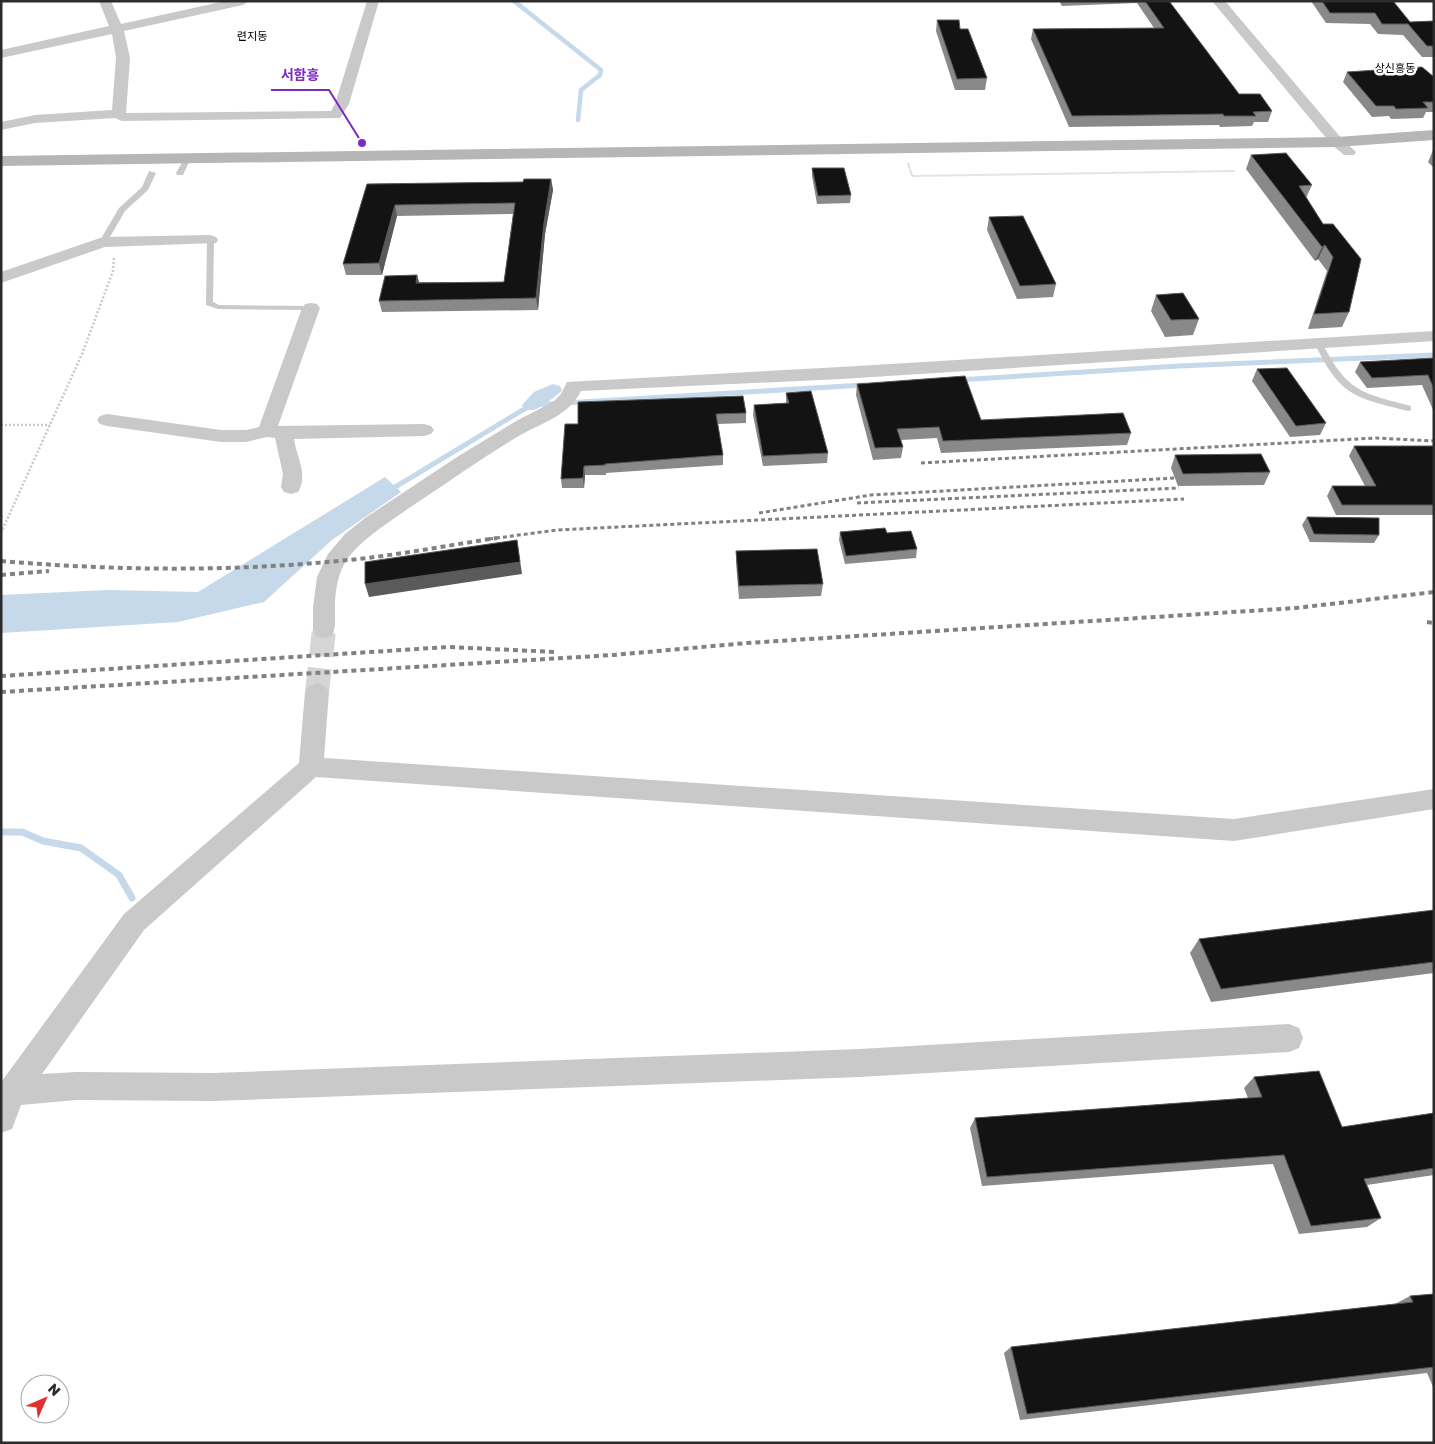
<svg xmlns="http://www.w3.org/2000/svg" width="1435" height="1444" font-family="'Golos Text','Noto Sans KR',sans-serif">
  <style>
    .water { fill: #c5d9ea }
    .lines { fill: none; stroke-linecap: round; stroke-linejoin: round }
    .stream-far2 { stroke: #c5d9ea; stroke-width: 4.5 }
    .stream-far1 { stroke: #c5d9ea; stroke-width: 5 }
    .stream { stroke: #c5d9ea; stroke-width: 7 }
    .canal { fill: #c5d9ea; fill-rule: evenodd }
    .minor-tunnel { stroke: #d5d5d5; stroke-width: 24; stroke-dasharray: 24 12; stroke-linecap: butt }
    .path-far1 { stroke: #c9c9c9; stroke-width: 2; stroke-dasharray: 1 1; stroke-linecap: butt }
    .path { stroke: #c9c9c9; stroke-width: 2.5; stroke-dasharray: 2 2; stroke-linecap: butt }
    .service { fill: #c9c9c9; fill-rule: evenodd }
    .minor { fill: #c9c9c9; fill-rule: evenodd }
    .secondary { fill: #b6b6b6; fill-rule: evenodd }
    .rail-far1 { stroke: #818181; stroke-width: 3; stroke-dasharray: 4 3; stroke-linecap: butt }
    .rail { stroke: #818181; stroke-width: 4; stroke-dasharray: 5 4; stroke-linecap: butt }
    .wall { fill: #898989 }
    .shaded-wall { fill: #5a5a5a }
    .building { fill: #131313; stroke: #5a5a5a }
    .labels { text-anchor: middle; stroke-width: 5; stroke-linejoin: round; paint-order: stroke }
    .far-neighbourhood-label { font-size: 11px; fill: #000; stroke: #fff }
    .leader { fill: none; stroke: #7b2cbf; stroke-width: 2 }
    .callout-dot { fill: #7b2cbf; stroke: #fff; stroke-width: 2 }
    .callout-label { font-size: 14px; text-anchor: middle; font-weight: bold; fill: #7b2cbf; stroke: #fff; stroke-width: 5; stroke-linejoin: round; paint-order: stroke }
  </style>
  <rect width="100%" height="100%" fill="#fff"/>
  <path class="water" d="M385,477l16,15 -69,48 -68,62 -86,20 -177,11v-38l107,-5 90,2z"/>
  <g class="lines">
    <path class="stream-far2" d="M514,1l87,69 -1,5 -19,15 -3,30"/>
    <path class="stream-far1" d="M957,380l222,-14 255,-11
      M387,492l144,-87 333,-20"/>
    <path class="stream" d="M1,832h21l21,9 38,7 38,27 13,23"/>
    <path class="canal" d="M553,384l7,2 2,4c-1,3 -22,18 -26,19 -4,2 -7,1 -12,0l-2,-4 12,-13z"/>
    <path class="minor-tunnel" d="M317,692l7,-62"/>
    <path class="path-far1" d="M908,163l4,13 323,-5"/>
    <path class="path" d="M1,425h49
      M1,533l81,-179 31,-83 1,-14"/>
    <path class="service" d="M184,159l6,1 -7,15h-6l-1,-2z
      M149,171l7,2 -8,17 -23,21 -19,33h-6l-1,-2 20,-34 23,-21z
      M207,238l7,2 -1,62 6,3 92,1 4,2 -4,2 -93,-1 -12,-4z
      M1318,339l4,3c24,49 39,51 89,64v4l-3,1c-55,-14 -68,-15 -94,-69z"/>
    <path class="minor" d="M99,1h12l10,23 104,-23h24l-6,4 -119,26 6,27 -4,55 205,-2 4,-7 32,-103h12l-30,103 -9,14 -218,3 -7,-3 -80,5 -34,7v-8l34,-7 77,-5 4,-52 -4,-24 -111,24v-8l108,-24z
      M1212,1h13l117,138 14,13 -2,3h-10l-12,-10z
      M210,235l6,2 2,3 -2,3 -111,4 -104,36v-11l102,-35z
      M311,303l6,1 3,4 -42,118 146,-2 7,2 3,4 -3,4 -7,2 -130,3c2,17 15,36 4,53l-7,2 -7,-2 -3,-5 2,-13 -8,-36 -8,-1 -21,5h-25l-114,-16 -7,-2 -3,-4 3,-4 7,-2 114,16h25l13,-3 43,-119 3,-4z
      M1434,331v10l-593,38 -260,12c-12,25 -42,33 -64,46 -36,22 -70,46 -105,69 -21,15 -43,28 -60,47 -14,16 -17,36 -17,57 0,9 1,18 -3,26l-8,2 -8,-2 -3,-6v-23l4,-30 11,-23 17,-20 20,-16 92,-61 61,-37 35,-18 8,-8 6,-12 274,-15z
      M317,683l8,3 4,6 -5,66 910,61 200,-30v20l-200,32 -918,-64 -172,153 -102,144 34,-2 137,1 647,-24 429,-25 10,4 4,10 -4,10 -10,4 -429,25 -647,24 -137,-1 -55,5 -9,24 -11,4 1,-52 122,-167 175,-151 6,-71 4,-6z"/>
    <path class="secondary" d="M1434,130v10l-97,7 -1336,19v-10l1336,-19z"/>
    <path class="rail-far1" d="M921,463l455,-25 58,3
      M857,503l322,-15
      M759,513l112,-18 304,-17
      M489,539l68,-9 627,-31"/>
    <path class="rail" d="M1,561c119,10 238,11 357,-2 46,-5 92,-14 139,-21
      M1,575l48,-4
      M1427,622l7,1
      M1,676l447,-29 107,5
      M1,692l612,-37 134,-12 549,-35 138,-16"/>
  </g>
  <path class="wall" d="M1059,1h110l70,93 33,17 -4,11h-14l-2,4 -32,1 -1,-2 -150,2 -38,-88 2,-10 121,-1 -17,-25 -75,3z
    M1311,1h82l17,21 24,-1v36h-12l-19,-22 -25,-1 -8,-10 -44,-1z
    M937,20l23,9 27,49 -2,12h-30l-19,-59z
    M1347,72l87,5v35h-8l-3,6 -32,1 -2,-3 -17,1 -29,-35z
    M1433,150h1v18l-6,-6z
    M1251,155l61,30 -6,13 17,26h10l16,88 -7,15 -34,2 19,-58 -9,-12 -3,2 -69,-92z
    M812,168l39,27 -1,8 -33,1 -5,-28z
    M551,179l2,11 -8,44 -7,76 -156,2 -3,-11 38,-26 2,7h85l9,-68 -116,2 -15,59h-36l-3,-11 24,-80 156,-2z
    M989,217l67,67 -3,13 -36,2 -30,-69z
    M1156,295l43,24 -6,16 -28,2 -14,-26z
    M1434,358v54l-12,-27 -55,3 -12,-16 5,-10z
    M1257,369l69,54 -6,12 -30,2 -38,-56z
    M857,384l124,36 150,13 -4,12 -186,8 -4,-15 -36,2 2,7 -2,11 -28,2 -17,-65z
    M786,393l42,60 -1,10 -64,3 -10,-51 1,-10 32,-2z
    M578,402l168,11v10l-28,1 5,31v10l-117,8v2h-21l-1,13h-22l-1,-9 17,-55z
    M1354,446h80v69h-98l-9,-19 5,-10h33l-16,-30z
    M1175,455l95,17 -6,13 -86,1 -7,-18z
    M1307,517l72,18 -5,8 -64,-1 -8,-17z
    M840,532l47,1 30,16 -1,9 -71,6 -6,-24z
    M736,551l87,33 -2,12 -82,3 -3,-36z
    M1434,910v63l-223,29 -21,-49 9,-14z
    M1254,1077l88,50 92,-14v62l-67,10 14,33 -14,9 -68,7 -26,-70 -291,22 -12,-58 5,-10 273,-20 -4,-10z
    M1434,1294v95l-7,-16 -407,47 -16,-67 7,-6 384,-43 15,-8z"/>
  <path class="shaded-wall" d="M551,179l2,11 -8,44 -7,76 -2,-12 8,-75z
    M395,205l2,11 -15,59 -3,-12z
    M1325,245l-7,14 -3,2 7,-14z
    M417,275l3,11 -4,-3z
    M584,466l1,9 -1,13 -1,-10z
    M517,540l5,34 -153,23 -4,-13z"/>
  <path class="building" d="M1145,1h24l70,93h21l12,17 -19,1 3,4h-32l-1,-2 -151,2 -39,-87 131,-1z
    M1322,1h71l17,21 24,-1v25h-7l-19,-22h-26l-7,-11h-45z
    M937,20h22l1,9h8l19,49 -30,1z
    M1422,67l12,10v25h-11l5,6 -32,1 -2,-3h-18l-29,-34z
    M1286,153l26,32 -13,1 24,38h10l28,35 -12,53 -35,2 19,-57 -8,-12 -3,2 -71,-92z
    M812,168h32l7,27 -33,1z
    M524,179h27l-7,44 -8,75 -157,3 6,-25 32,-1 -1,8 88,-1 11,-79 -120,2 -16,58 -36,1 24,-80 156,-2z
    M1023,216l33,68 -36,2 -31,-69z
    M1183,293l16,26 -28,1 -15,-25z
    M1434,358v31l-6,-14 -56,3 -12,-16z
    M1287,368l39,55 -30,3 -39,-57z
    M965,376l16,44 142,-7 8,20 -188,8 -4,-14 -42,2 6,18 -28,1 -18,-64z
    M811,391l17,62 -65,3 -9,-51 35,-2 -3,-10z
    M743,396l3,17 -30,1 7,41 -118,9v1l-21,1 -1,12 -22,1 4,-55h13v-22z
    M1354,446h80v59h-92l-10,-19h44z
    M1261,454l9,18 -87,2 -8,-19z
    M1307,517l72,1v17l-65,-1z
    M885,528l2,5 24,-2 6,18 -71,7 -6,-24z
    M517,540l3,22 -155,22v-22z
    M817,549l6,35 -84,2 -3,-35z
    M1434,910v52l-213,27 -22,-50z
    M1319,1071l23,56 92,-14v55l-70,11 17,39 -70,8 -27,-71 -297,22 -12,-59 287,-21 -8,-20z
    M1434,1294v73l-407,47 -16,-67 402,-45 -3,-6z"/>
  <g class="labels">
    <g class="far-neighbourhood-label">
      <text x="252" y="40">련지동</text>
      <text x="1395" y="72">상신흥동</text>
    </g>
  </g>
  <path class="leader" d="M362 143L329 90H271"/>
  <circle class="callout-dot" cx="362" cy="143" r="5"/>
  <g class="callout-label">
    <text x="300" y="80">서함흥</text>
  </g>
  <rect width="1435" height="1444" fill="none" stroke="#2c2c2c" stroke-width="5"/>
  <g transform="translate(45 1399) rotate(45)"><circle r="24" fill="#ffffff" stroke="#ababab"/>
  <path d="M0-4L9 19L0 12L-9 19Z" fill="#e1302f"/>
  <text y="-8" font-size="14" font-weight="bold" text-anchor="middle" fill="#2c2c2c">N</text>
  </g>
</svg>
